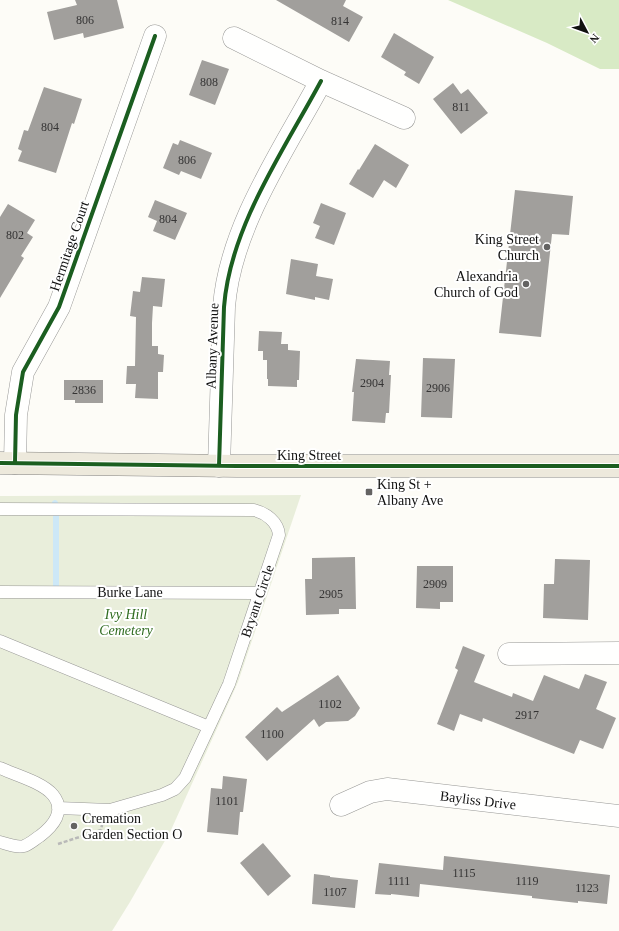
<svg xmlns="http://www.w3.org/2000/svg" width="619" height="931" font-family="Georgia,serif">
  <style>
    .forest { fill: #d8eac5 }
    .cemetery { fill: #e9eedb }
    .lines { fill: none; stroke-linecap: round; stroke-linejoin: round }
    .stream { stroke: #cde8f7; stroke-width: 6 }
    .building { fill: #a19f9c }
    .lane-casing { stroke: #979795; stroke-width: 13 }
    .street-casing { stroke: #979795; stroke-width: 23 }
    .primary-casing { stroke: #858482; stroke-width: 23 }
    .path { stroke: #b9b9b8; stroke-width: 2.5; stroke-dasharray: 4 2; stroke-linecap: butt }
    .lane { stroke: #fffffe; stroke-width: 12 }
    .street { stroke: #fffffe; stroke-width: 22 }
    .primary { stroke: #ede9dc; stroke-width: 22 }
    .cycleway-casing { stroke: #fff; stroke-width: 6 }
    .cycleway { stroke: #1b5e20; stroke-width: 4 }
    .poi-dot { fill: #646362; stroke: #fff; stroke-width: 1.5 }
    .labels { text-anchor: middle; stroke-width: 4; stroke-linejoin: round; paint-order: stroke }
    .number-label { font-size: 12px; fill: #353434 }
    .poi-label { font-size: 14px; fill: #111; stroke: #fff; text-anchor: end }
    .street-label { font-size: 14px; fill: #111; stroke: #fff }
    .park-label { font-size: 14px; font-style: italic; fill: #2f6b1f; stroke: #fff }
  </style>
  <rect width="100%" height="100%" fill="#fdfcf7"/>
  <path class="forest" d="M448,0h171v69h-19l-53,-26z"/>
  <path class="cemetery" d="M301,495l-63,187 -67,148 -41,72 -18,29h-112v-435z"/>
  <g class="lines">
    <path class="stream" d="M55,503l1,6v83"/>
  </g>
  <path class="building" d="M75,0h42l7,28 -40,10 -1,-5 -29,7 -7,-28 30,-7z
    M276,0h70l-3,6 20,11 -14,25z
    M394,33l40,24 -15,27 -15,-9 2,-3 -25,-15z
    M202,60l27,9 -14,36 -26,-10z
    M453,83l8,11 7,-5 20,24 -27,21 -28,-35z
    M44,87l38,12 -8,25 -2,-1 -16,50 -38,-12 4,-10 -4,-2 6,-19 4,1z
    M180,140l32,13 -11,26 -20,-8 -2,4 -16,-7 10,-25 5,2z
    M375,144l34,21 -13,23 -12,-8 -11,18 -24,-14 9,-15 1,1z
    M515,190l58,6 -4,39 -17,-1 -11,103 -42,-4z
    M155,200l32,13 -12,27 -22,-9 4,-10 -9,-4z
    M321,203l25,10 -12,32 -19,-7 5,-12 -7,-3z
    M8,204l27,16 -8,13 6,4 -12,19 3,2 -24,40v-81z
    M291,259l27,5 -2,12 17,3 -4,21 -14,-3v3l-29,-6z
    M142,277l23,2 -3,28 -9,-1 -1,17v23h6v8l6,1 -1,17h-5v27l-23,-1 1,-14h-10l1,-18h8l1,-49 -6,-1 3,-25 7,1z
    M259,331l23,1 -1,12h7v6l12,1 -1,29h-2v7l-29,-1v-7h-1v-19h-4v-9h-5z
    M423,358l32,1 -3,59 -31,-1z
    M356,359l34,2 -1,14h2l-2,38h-3l-1,10 -33,-2 2,-29h-2z
    M64,380h39v23h-28v-3h-11z
    M355,557l1,52h-17v5l-33,1 -1,-36h7v-21z
    M555,559l35,1 -2,60 -45,-2 1,-34h10z
    M417,566h36v36h-13v7l-24,-1z
    M463,646l22,9 -11,27 38,15 1,-4 20,8 11,-26 35,14 6,-15 22,8 -11,27 20,9 -13,31 -23,-9 -6,14 -91,-36 -1,4 -22,-8 -6,17 -17,-7 21,-54 -3,-2z
    M338,675l22,33 -5,8 -7,5 -22,1 -7,5 -5,-8 -47,42 -22,-24 32,-30 5,5z
    M223,776l24,3 -4,33h-3l-2,23 -31,-3 4,-44 11,1z
    M263,843l28,33 -23,20 -28,-33z
    M444,856l166,19 -3,29 -29,-3v2l-46,-5v-2l-112,-12 -1,13 -28,-3v1l-16,-1 4,-31 64,7z
    M314,874l16,2v1l28,3 -3,28 -43,-4z"/>
  <g class="lines">
    <defs>
      <path id="lane" d="M0,509l254,1c12,3 24,12 25,25l-50,149 -20,43 -209,-86
        M0,592l260,1
        M0,768c15,7 42,14 53,27 13,16 0,31 -13,41 -5,3 -10,8 -16,10 -8,2 -16,-2 -24,-4
        M58,808l52,2 52,-15 13,-6 10,-11 24,-51"/>
      <path id="street" d="M234,38l87,43 83,37
        M15,463l1,-48 7,-43 36,-65 96,-271
        M219,466l5,-159c6,-80 60,-157 97,-226
        M509,654l110,-1
        M341,805l29,-13 17,-3 232,27"/>
      <path id="primary" d="M0,463l237,3h382"/>
    </defs>
    <use href="#lane" class="lane-casing"/>
    <use href="#street" class="street-casing"/>
    <use href="#primary" class="primary-casing"/>
    <path class="path" d="M58,844l43,-14 1,-5"/>
    <use href="#lane" class="lane"/>
    <use href="#street" class="street"/>
    <use href="#primary" class="primary"/>
    <defs>
      <path id="cycleway" d="M0,463l237,3h382
        M15,463l1,-48 7,-43 36,-65 96,-271
        M219,466l5,-159c6,-80 60,-157 97,-226"/>
    </defs>
    <use href="#cycleway" class="cycleway-casing"/>
    <use href="#cycleway" class="cycleway"/>
  </g>
  <g class="poi-dot">
    <circle cx="547" cy="247" r="4"/>
    <circle cx="526" cy="284" r="4"/>
    <rect x="365" y="488" width="8" height="8" rx="2"/>
    <circle cx="74" cy="826" r="4"/>
  </g>
  <g class="labels">
    <g class="number-label">
      <text x="85" y="24">806</text>
      <text x="340" y="25">814</text>
      <text x="209" y="86">808</text>
      <text x="461" y="111">811</text>
      <text x="50" y="131">804</text>
      <text x="187" y="164">806</text>
      <text x="168" y="223">804</text>
      <text x="15" y="239">802</text>
      <text x="372" y="387">2904</text>
      <text x="438" y="392">2906</text>
      <text x="84" y="394">2836</text>
      <text x="435" y="588">2909</text>
      <text x="331" y="598">2905</text>
      <text x="330" y="708">1102</text>
      <text x="527" y="719">2917</text>
      <text x="272" y="738">1100</text>
      <text x="227" y="805">1101</text>
      <text x="464" y="877">1115</text>
      <text x="399" y="885">1111</text>
      <text x="527" y="885">1119</text>
      <text x="587" y="892">1123</text>
      <text x="335" y="896">1107</text>
    </g>
    <g class="poi-label">
      <text x="539" y="244">King Street<tspan x="539" dy="16">Church</tspan></text>
      <text x="518" y="281">Alexandria<tspan x="518" dy="16">Church of God</tspan></text>
      <text x="377" y="489" text-anchor="start">King St +<tspan x="377" dy="16">Albany Ave</tspan></text>
      <text x="82" y="823" text-anchor="start">Cremation<tspan x="82" dy="16">Garden Section O</tspan></text>
    </g>
    <g class="street-label">
      <text transform="translate(69 246) rotate(-71)" y="5">Hermitage Court</text>
      <text transform="translate(212 346) rotate(-88)" y="5">Albany Avenue</text>
      <text x="309" y="460">King Street</text>
      <text x="130" y="597">Burke Lane</text>
      <text transform="translate(257 601) rotate(-71)" y="5">Bryant Circle</text>
      <text transform="translate(478 800) rotate(7)" y="5">Bayliss Drive</text>
    </g>
    <g class="park-label">
      <text x="126" y="619">Ivy Hill<tspan x="126" dy="16">Cemetery</tspan></text>
    </g>
  </g>
  <g transform="translate(587 32) rotate(131)" stroke="#ffffff" stroke-width="3" paint-order="stroke">
  <path d="M0-3L7 15L0 10L-7 15Z" fill="#111111"/>
  <text y="-6" font-size="11" font-weight="bold" text-anchor="middle" fill="#111111">N</text>
  </g>
</svg>
